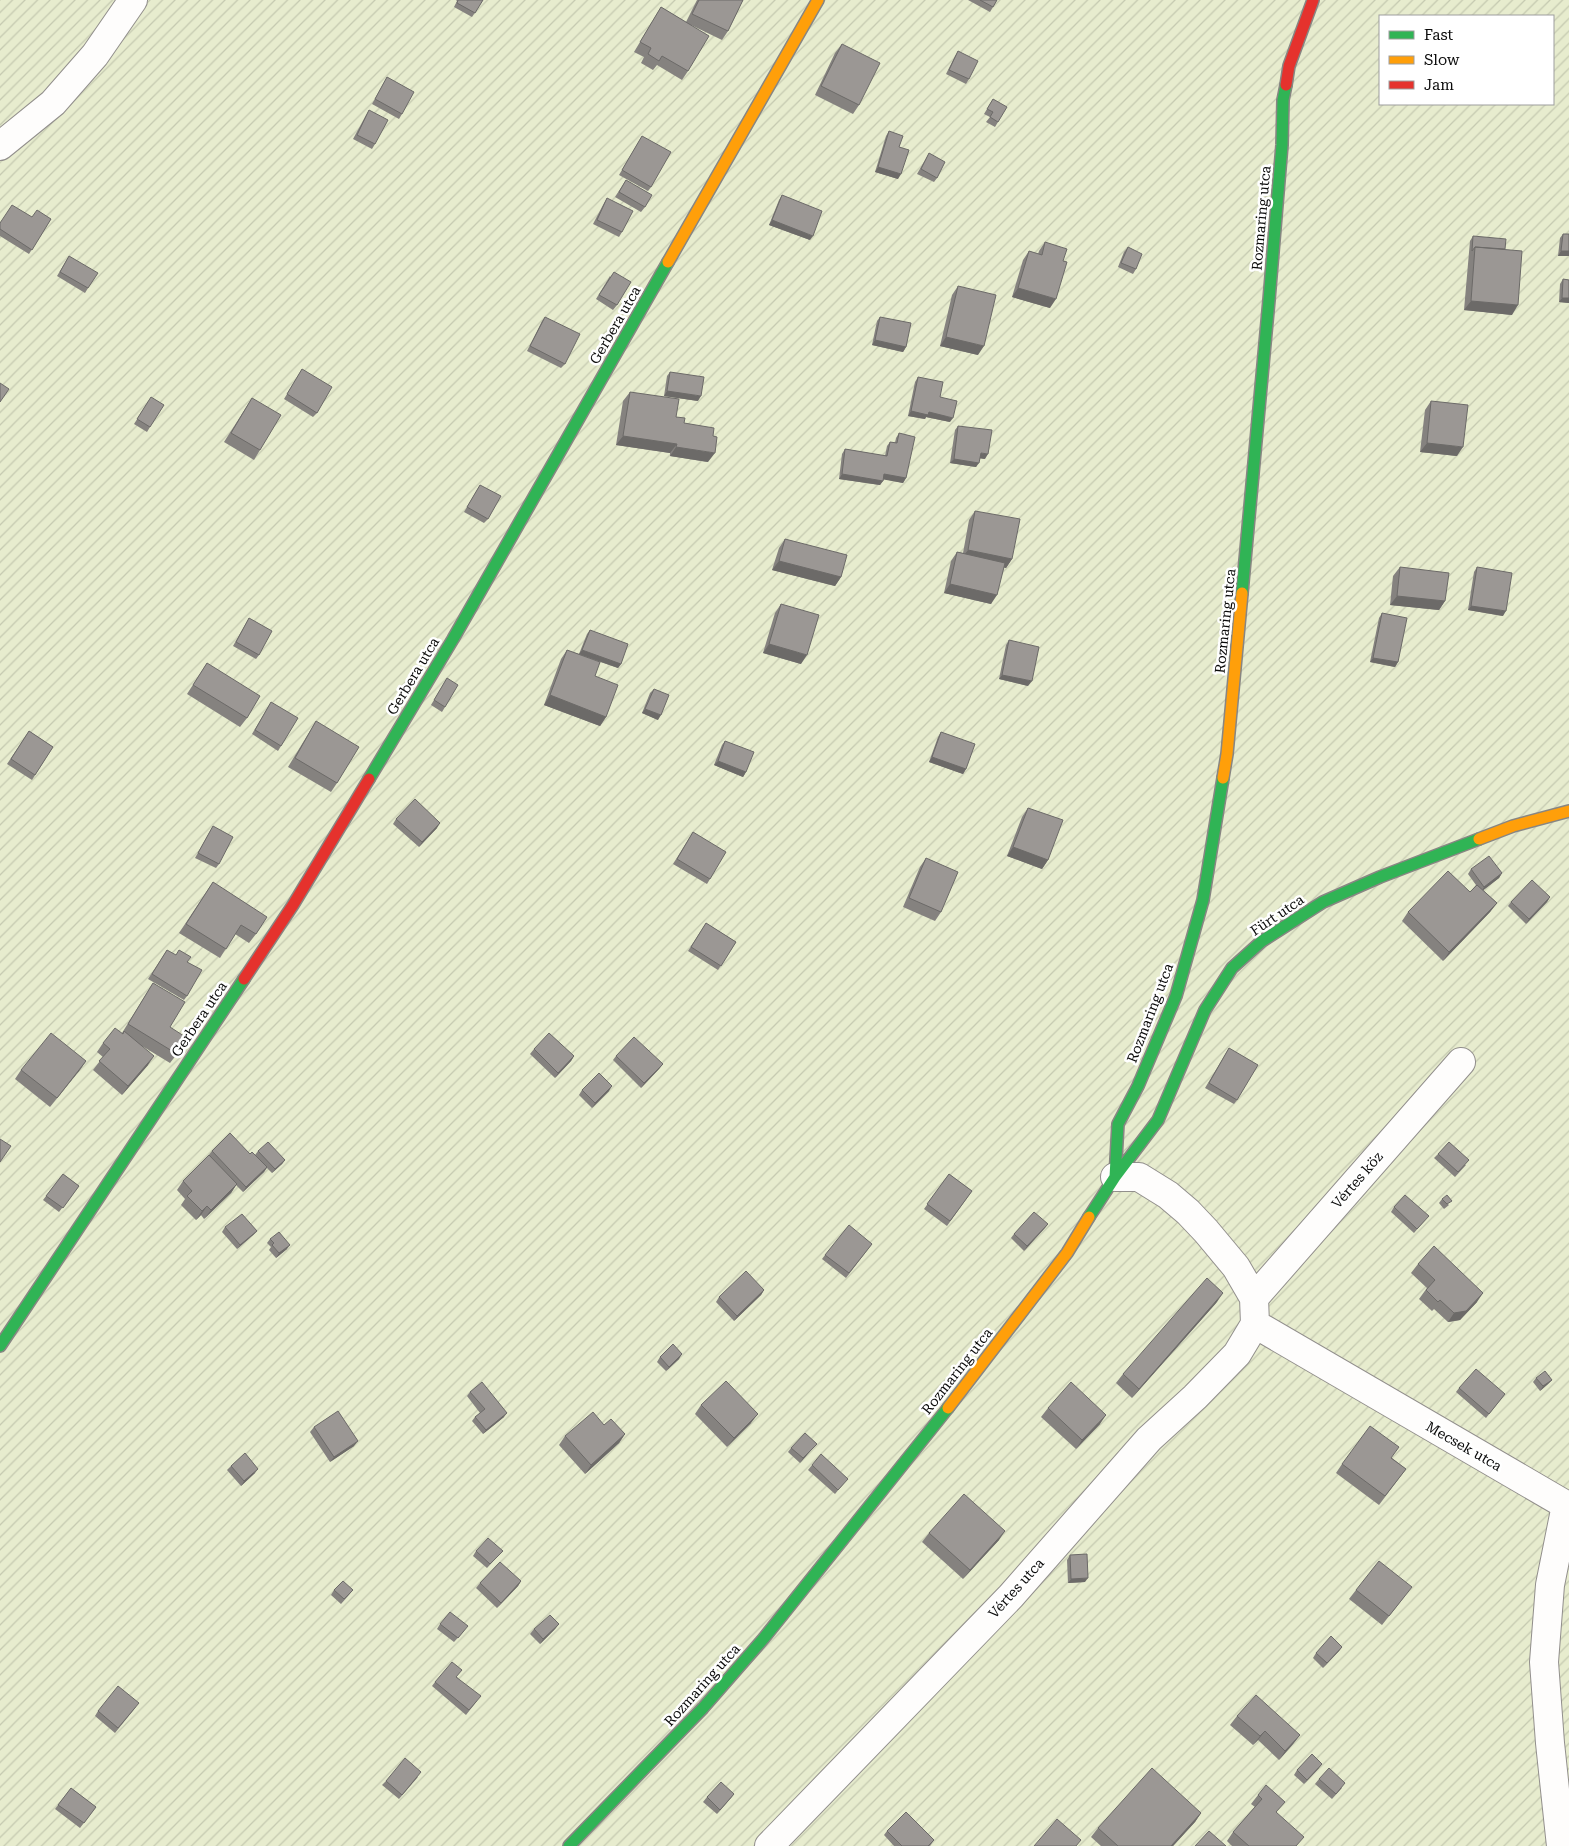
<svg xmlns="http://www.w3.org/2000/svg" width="1569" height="1846" font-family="'Roboto Serif',serif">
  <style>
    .garden { fill: url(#garden-furrows); fill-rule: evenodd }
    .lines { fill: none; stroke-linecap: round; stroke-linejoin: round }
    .street-casing { stroke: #928f8c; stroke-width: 30 }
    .fast-casing { stroke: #888683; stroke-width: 14 }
    .slow-casing { stroke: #888683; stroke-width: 14 }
    .jam-casing { stroke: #888683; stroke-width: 14 }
    .street { stroke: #fefdfc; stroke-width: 28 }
    .fast { stroke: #30b455; stroke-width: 11 }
    .slow { stroke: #ff9f0a; stroke-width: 11 }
    .jam { stroke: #e5322d; stroke-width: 11 }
    .wall { fill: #85827f }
    .shaded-wall { fill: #6c6a68 }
    .building { fill: #9b9794; stroke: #6c6a68 }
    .labels { text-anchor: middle; stroke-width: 5; stroke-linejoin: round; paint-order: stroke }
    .street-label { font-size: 14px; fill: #0a0a0a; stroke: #fff }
  </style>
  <defs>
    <pattern id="garden-furrows" width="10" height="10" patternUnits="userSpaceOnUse" patternTransform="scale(1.25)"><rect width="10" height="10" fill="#e7ecce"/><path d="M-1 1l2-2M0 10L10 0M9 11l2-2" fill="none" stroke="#c5c9b0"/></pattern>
  </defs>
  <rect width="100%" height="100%" fill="#f9f4ed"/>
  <path class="garden" d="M0,0h1569v1846h-1569zM1380,16h173v88h-173z"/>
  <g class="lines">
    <defs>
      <path id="street" d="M0,146l53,-43 42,-48 38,-55
        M1115,1177h24l29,18 20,17 18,19 30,36 18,31 1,26 311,181
        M1254,1298l207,-236
        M769,1846l242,-250 138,-157 46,-42 42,-43 18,-30
        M1561,1846l-11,-103 -6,-81 6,-77 16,-80"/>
      <path id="fast" d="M1242,593l27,-293 13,-155 1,-45 3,-15
        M369,779l84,-140 215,-377
        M1115,1177l3,-53 20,-38 38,-90 27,-96 20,-122
        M1089,1217l26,-40 43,-57 47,-110 27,-42 30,-27 61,-39 57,-25 99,-38
        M0,1346l244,-367
        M569,1846l134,-138 61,-70 184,-230"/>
      <path id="slow" d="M668,262l150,-262
        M1223,778l4,-24 15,-161
        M1479,839l34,-13 56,-15
        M948,1408l119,-155 22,-36"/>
      <path id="jam" d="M1286,85l3,-19 24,-66
        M244,979l49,-74 76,-126"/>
    </defs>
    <use href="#street" class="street-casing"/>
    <use href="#fast" class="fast-casing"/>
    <use href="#slow" class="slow-casing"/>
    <use href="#jam" class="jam-casing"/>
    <use href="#street" class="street"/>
    <use href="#fast" class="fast"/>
    <use href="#slow" class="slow"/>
    <use href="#jam" class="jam"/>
  </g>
  <path class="wall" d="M456,0h27l-11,17 -18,-10 3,-6z
    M697,0h46l-15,31 -6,9 -31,-15 -3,46 -6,9 -25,-15 -4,5 -12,-7 3,-6 -10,-5 27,-45 25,15z
    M968,0h29l-7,12z
    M842,44l17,61 -6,9 -38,-19 20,-42z
    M958,51l11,28 -3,5 -20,-10 9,-18z
    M387,77l15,37 -3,5 -27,-15z
    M993,99l5,23 -3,5 -9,-5 4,-5 -6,-3z
    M369,110l6,34 -3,5 -19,-10 13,-24z
    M889,131l10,16 -1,32 -23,-7 11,-36z
    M642,136l9,51 -3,4 -29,-16z
    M929,153l8,25 -3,4 -17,-8z
    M626,180l19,27 -4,5 -26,-15z
    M782,195l28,45 -41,-15 10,-25z
    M607,198l15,34 -3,5 -26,-13 11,-21z
    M32,217l19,2 -22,35 -29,-18v-14z
    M1563,234l6,22h-11l2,-18z
    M1473,236l32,13 7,66 -48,-5 6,-69z
    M1045,242l5,66 -38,-11 11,-37 6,-9 9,3 1,-3z
    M1128,247l8,22 -3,5 -15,-7 6,-15z
    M69,256l19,32 -3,5 -28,-17z
    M610,276l7,29 -4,5 -17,-11z
    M1563,279l6,1v23l-10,-1 1,-18z
    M958,286l20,69 -38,-9 12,-51z
    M545,317l20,47 -4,4 -34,-17 15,-30z
    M880,317l26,30 -3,5 -31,-7 5,-24z
    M302,369l15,44 -4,4 -29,-18z
    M670,372l28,29 -34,-5 3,-20z
    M918,377l32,45 -24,-5 -1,2 -17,-3 7,-34z
    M630,392l46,25 8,6 24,39 -38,-6v-3l-54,-8 7,-44z
    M252,398l8,52 -6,10 -30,-18z
    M1431,401l26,55 -37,-4 5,-42z
    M148,402l2,25 -3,5 -13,-8z
    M958,426l27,33 -5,-1 -4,9 -26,-4 5,-33z
    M899,433l7,45 -3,5 -19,-4 -4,6 -41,-6 3,-25 3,-5 40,7 2,-10 3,-4 5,1 1,-5z
    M480,485l8,34 -4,4 -20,-11z
    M975,511l37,48 -6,9 -2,-1 -13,37 -47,-11 7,-32 6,-9 6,1 6,-33z
    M785,539l56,38 -6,9 -63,-16 7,-22z
    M1400,567l45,34 -6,9 -49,-5 3,-29z
    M1477,567l26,49 -35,-6 6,-38z
    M781,604l20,60 -38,-11 12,-40z
    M1382,613l16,49 -3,5 -25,-5 9,-44z
    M249,618l10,37 -3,4 -23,-13z
    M590,630l31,34 -3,4 -38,-13 15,21 11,41 -6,9 -56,-21 17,-46 6,-9 12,4 8,-20z
    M1009,640l19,46 -29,-7 7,-34z
    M207,663l40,55 -7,9 -53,-33z
    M447,678l-2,29 -3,5 -11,-7z
    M654,689l4,31 -16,-7 8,-20z
    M268,707l13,39 -3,5 -26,-17z
    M316,721l21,62 -6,9 -43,-25z
    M29,731l24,16 -21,33 -25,-16z
    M941,732l25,37 -3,5 -34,-12 9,-25z
    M725,741l21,31 -3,5 -29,-12 8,-20z
    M1028,808l20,52 -6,9 -35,-13 15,-39z
    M396,819l41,9 -18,19 -26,-23z
    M213,826l6,38 -3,4 -21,-10z
    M693,832l17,47 -3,5 -34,-20z
    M926,858l15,54 -6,9 -32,-14 17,-40z
    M1471,869l31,4 -3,5 -16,12 14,13 -7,9 -47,49 -41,-40 6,-9 62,-20 6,-7 -8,-11z
    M213,882l43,52 -7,9 -14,-9 -15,24 -41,-25z
    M1550,897l-3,5 -21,22 -18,-18 3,-4z
    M706,923l30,19 -18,28 -30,-19z
    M167,950l20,46 -3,4 -36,-21z
    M153,983l17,44 7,27 -7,9 -28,-17 6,19 -26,30 -29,-25 10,-13 -6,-5 6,-9 19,-10z
    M1229,1048l8,52 -3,4 -29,-16z
    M534,1049l40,7 -3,5 -16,17 -25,-24z
    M616,1056l47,8 -4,5 -18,19 -28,-28z
    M86,1061l-36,46 -35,-28 6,-9z
    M582,1090l27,1 -17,17 -13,-13z
    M212,1151l43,4 3,-4 27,9 -3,4 -10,9 -5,-5 -3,4 -21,20 -7,-7 -5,8 -27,26 -3,-4 -5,5 -15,-15 4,-6 -8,-9 6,-9 25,-25z
    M1438,1154l28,11 -11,12 -21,-19z
    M63,1174l16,12 -20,26 -16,-12z
    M949,1174l23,17 -25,35 -23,-17z
    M1442,1199l7,6 -5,4 -5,-6z
    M1394,1207l31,13 -11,13 -23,-21z
    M1048,1224l-24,27 -13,-13 3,-4z
    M225,1227l32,4 -4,4 -16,14 -15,-17z
    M270,1239l17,10 -11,9 -7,-8 2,-3 -4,-4z
    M872,1244l-26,34 -24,-19 3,-4z
    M1418,1264l59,38 -17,18 -12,2 -14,-13 -2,2 -13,-12 8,-11 -16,-15z
    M764,1290l-3,5 -27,26 -18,-19 3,-5z
    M1217,1302l-85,96 -16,-15 7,-9z
    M660,1357l19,2 -13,12 -9,-9z
    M1536,1378l16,2 -4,4 -8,7 -7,-9z
    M1459,1388l46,6 -19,24 -30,-26z
    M470,1392l34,25 -21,17 -11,-13 3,-4 5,-4 -13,-17z
    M701,1405l50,18 -24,24 -32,-33z
    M1048,1408l52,16 -24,25 -35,-32z
    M604,1425l21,9 -6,9 -34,31 -26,-29 6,-9z
    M314,1427l40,19 -24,16 -20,-30z
    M817,1444l-4,4 -13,15 -12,-11 3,-4z
    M1392,1458l14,11 -27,36 -43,-32 6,-9z
    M812,1465l32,18 -9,11 -27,-24z
    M231,1466l24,7 -14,13 -14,-16z
    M929,1533l70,7 -36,39 -41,-37z
    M476,1551l23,4 -12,13 -14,-12z
    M1070,1555l15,27 -17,1 -1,-23z
    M521,1581l-3,5 -21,22 -21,-20 4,-5z
    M334,1590h19l-4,5 -8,9 -10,-9z
    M1356,1590l49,6 -23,29 -33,-26z
    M440,1624l24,7 -10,11 -17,-13z
    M559,1624l-4,5 -15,15 -10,-10 4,-5z
    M1342,1647l-3,4 -16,17 -10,-10 3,-5z
    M457,1677l20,24 -11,14 -34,-29 3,-4z
    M136,1707l-21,26 -20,-17 3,-5z
    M1237,1716l63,19 -7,9 -14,16 -21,-20 -5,5 -23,-20z
    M1319,1768l-15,16 -10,-9 3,-5z
    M418,1777l-19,22 -17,-14 4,-4z
    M1319,1779l23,9 -10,11 -17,-15z
    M71,1788l25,19 -16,21 -25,-19z
    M734,1794l-17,20 -14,-12 4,-5z
    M1258,1795l19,18 20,33h-65l-5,-5 6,-9 22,-25 -4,-3z
    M1201,1813l-6,9 -22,24h-72l-10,-9 7,-9z
    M887,1831l47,9 -4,6h-36l-10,-11z"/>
  <path class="shaded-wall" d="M878,167l23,7 -3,5 -23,-7z
    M772,220l41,16 -3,4 -41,-15z
    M1561,251h8v5h-11z
    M1018,288l38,11 -6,9 -38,-11z
    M1562,298h7v5l-10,-1z
    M1471,301l47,4 -6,10 -48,-5z
    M946,337l38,9 -6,9 -38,-9z
    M875,340l31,7 -3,5 -31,-7z
    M667,391l34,5 -3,5 -34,-5z
    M911,411l18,1 24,6 -3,4 -24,-5 -1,2 -17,-3z
    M623,436l54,8 -7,9 -54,-8z
    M1427,443l36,4 -6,9 -37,-4z
    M676,447l39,6 -7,9 -38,-6z
    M981,453l7,1 -3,5 -8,-1z
    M954,459l25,4 -3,4 -26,-4z
    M842,474l41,7 -3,4 -41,-6z
    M884,474l22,4 -3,5 -22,-4z
    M968,550l44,9 -6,9 -45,-9z
    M779,561l62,16 -6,9 -63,-16z
    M950,584l47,11 -6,9 -47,-11z
    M1397,596l48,5 -6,9 -49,-5z
    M1471,606l35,5 -3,5 -35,-6z
    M769,644l38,11 -6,9 -38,-11z
    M582,650l39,14 -3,4 -39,-14z
    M1373,658l25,4 -3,5 -25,-5z
    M1002,675l30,6 -4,5 -29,-7z
    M550,695l56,22 -6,9 -56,-21z
    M645,709l16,6 -3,5 -16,-7z
    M932,757l34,12 -3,5 -34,-12z
    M718,761l28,11 -3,5 -29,-12z
    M440,823l-3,5 -18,19 3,-5z
    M1013,847l35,13 -6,9 -35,-13z
    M1502,873l-3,5 -18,14 3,-5z
    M1550,897l-3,5 -21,22 3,-5z
    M1497,903l-7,9 -47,49 6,-9z
    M154,1056l-6,9 -26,30 6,-9z
    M574,1056l-3,5 -16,17 3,-5z
    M86,1061l-6,9 -30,37 7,-9z
    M663,1064l-4,5 -18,19 3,-5z
    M612,1086l-3,5 -17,17 3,-5z
    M285,1160l-3,4 -10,9 3,-4z
    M267,1167l-3,5 -21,20 3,-5z
    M237,1184l-6,9 -27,26 7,-9z
    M207,1206l-6,9 -5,5 6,-9z
    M1048,1224l-3,4 -21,23 3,-5z
    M257,1231l-4,4 -16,14 3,-4z
    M290,1245l-3,4 -11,9 3,-5z
    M764,1290l-3,5 -27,26 3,-5z
    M1223,1293l-6,9 -85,96 7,-9z
    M1483,1293l-6,9 -17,18 -12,2 6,-9z
    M682,1354l-3,5 -13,12 3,-4z
    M1552,1380l-4,4 -8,7 3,-5z
    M507,1413l-3,4 -21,17 3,-4z
    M758,1414l-7,9 -24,24 7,-9z
    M1106,1415l-6,9 -24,25 6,-9z
    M625,1434l-6,9 -34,31 6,-9z
    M358,1441l-4,5 -24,16 4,-5z
    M817,1444l-4,4 -13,15 3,-5z
    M258,1469l-3,4 -14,13 3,-5z
    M1005,1531l-6,9 -36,39 7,-9z
    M1088,1578l-3,4 -17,1 3,-4z
    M521,1581l-3,5 -21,22 4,-5z
    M559,1624l-4,5 -15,15 3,-5z
    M1342,1647l-3,4 -16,17 4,-5z
    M1265,1731l-7,9 -5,5 7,-9z
    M1300,1735l-7,9 -14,16 6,-9z
    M1322,1764l-3,4 -15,16 3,-4z
    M734,1794l-3,4 -14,16 3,-4z
    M1201,1813l-6,9 -22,24h-2z"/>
  <path class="building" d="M458,0h25l-8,13 -18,-10z
    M699,0h44l-15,31 -36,-17z
    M980,0h17l-4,7z
    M661,7l48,29 -21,35 -26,-15 -3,5 -11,-7 3,-6 -11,-6z
    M842,44l38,19 -21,42 -38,-19z
    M958,51l20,10 -9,18 -20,-9z
    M387,77l27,15 -12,22 -27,-15z
    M993,99l14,8 -9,15 -8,-5 3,-5 -6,-3z
    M369,110l19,10 -13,24 -18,-9z
    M889,131l14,5 -4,11 10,3 -8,24 -23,-7z
    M642,136l29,16 -20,35 -29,-17z
    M929,153l16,9 -8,16 -16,-9z
    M626,180l26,15 -7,12 -26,-15z
    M782,195l40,16 -9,25 -41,-16z
    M607,198l26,13 -11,21 -25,-12z
    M12,205l20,12 5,-7 14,9 -19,31 -32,-21v-6z
    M1563,234h6v17h-8z
    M1473,236l33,3 -1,10 -30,-2 -3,4z
    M1045,242l22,7 -4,12 4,1 -11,37 -38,-11 11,-37 13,4z
    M1128,247l14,7 -6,15 -15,-6z
    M1475,247l47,4 -4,54 -47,-4z
    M69,256l29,17 -10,15 -28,-16z
    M614,272l17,10 -14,23 -18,-10z
    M1563,279l6,1v18h-7z
    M958,286l38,9 -12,51 -38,-9z
    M545,317l35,17 -15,30 -35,-18z
    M880,317l31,6 -5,24 -31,-7z
    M302,369l30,18 -15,26 -30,-19z
    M670,372l34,5 -3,19 -34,-5z
    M918,377l25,5 -3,15 17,4 -4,17 -24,-6 -1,3 -17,-4z
    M0,383l9,6 -9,13z
    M630,392l49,7 -3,18 9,1 -1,5 30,5 -1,8 4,1 -2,16 -39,-6 1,-3 -54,-8z
    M151,397l13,8 -14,22 -13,-8z
    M252,398l29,17 -21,35 -29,-17z
    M1431,401l37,4 -5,42 -36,-4z
    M958,426l34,4 -4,24 -7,-1 -2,10 -25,-4z
    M899,433l16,4 -9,41 -22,-4 -1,7 -41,-7 3,-25 42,7 3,-14 7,1z
    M480,485l21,11 -13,23 -21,-12z
    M975,511l45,8 -8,40 -44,-9z
    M785,539l62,16 -6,22 -62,-16z
    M957,552l48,11 -8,32 -47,-11z
    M1400,567l49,6 -4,28 -48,-5z
    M1477,567l35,6 -6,38 -35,-5z
    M781,604l38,11 -12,40 -38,-11z
    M1382,613l25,5 -9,44 -25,-4z
    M249,618l23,13 -13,24 -23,-13z
    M590,630l38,14 -7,20 -39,-14z
    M1009,640l30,7 -7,34 -30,-6z
    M567,650l33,12 -5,14 23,9 -12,32 -56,-22z
    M207,663l53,33 -13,22 -54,-33z
    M447,678l11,7 -13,22 -11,-7z
    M654,689l15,6 -8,20 -16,-6z
    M271,702l27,16 -17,28 -26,-16z
    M316,721l43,26 -22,36 -42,-25z
    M29,731l24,16 -18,28 -24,-16z
    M941,732l34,12 -9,25 -34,-12z
    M725,741l29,11 -8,20 -28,-11z
    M415,799l25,24 -18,19 -26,-23z
    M1028,808l35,12 -15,40 -35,-13z
    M213,826l20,11 -14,27 -21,-11z
    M693,832l33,20 -16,27 -33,-20z
    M1489,856l13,17 -18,14 -13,-18z
    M926,858l32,14 -17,40 -32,-14z
    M1448,871l22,21 7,-7 20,18 -48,49 -41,-40z
    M1532,880l18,17 -21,22 -18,-17z
    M213,882l54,35 -11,17 -15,-9 -15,24 -40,-25z
    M706,923l30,19 -15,24 -30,-19z
    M167,950l9,5 3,-5 12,7 -4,5 15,8 -15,26 -35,-22z
    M153,983l32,19 -15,25 17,11 -10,16 -49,-30z
    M115,1028l8,6 1,-3 30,25 -26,30 -29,-25 11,-12 -7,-6z
    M51,1033l35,28 -29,37 -36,-28z
    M549,1033l25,23 -16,17 -24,-24z
    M634,1037l29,27 -19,19 -28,-27z
    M1229,1048l29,17 -21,35 -28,-17z
    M599,1073l13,13 -17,17 -13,-13z
    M230,1133l20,21 2,-2 15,15 -21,20 -34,-36z
    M0,1139l11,7 -11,16z
    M268,1142l17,18 -10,9 -17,-18z
    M1449,1142l20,18 -11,12 -20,-18z
    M209,1155l28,29 -26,26 -4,-4 -5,5 -15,-15 5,-5 -9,-10z
    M63,1174l16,12 -16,22 -17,-12z
    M949,1174l23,17 -22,30 -23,-17z
    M1405,1195l24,21 -12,13 -23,-22z
    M1447,1195l5,6 -5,3 -5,-5z
    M1034,1212l14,12 -21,22 -13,-12z
    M242,1214l15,17 -17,14 -15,-18z
    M849,1225l23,19 -23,29 -24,-18z
    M279,1232l11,13 -11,8 -7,-8 2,-2 -4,-4z
    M1434,1246l49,47 -17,18 -12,2 -14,-13 -2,2 -12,-12 9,-10 -17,-16z
    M746,1271l18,19 -27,26 -18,-19z
    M1207,1278l16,15 -84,96 -16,-15z
    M673,1344l9,10 -13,13 -9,-10z
    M1476,1369l29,25 -16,20 -30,-26z
    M1545,1371l7,9 -9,6 -7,-8z
    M726,1381l32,33 -24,24 -33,-33z
    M482,1382l25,31 -21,17 -11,-13 10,-8 -15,-17z
    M1071,1382l35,33 -24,25 -34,-32z
    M338,1411l20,30 -24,16 -20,-30z
    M593,1412l11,13 7,-6 14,15 -34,31 -26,-29z
    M1370,1426l29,21 -8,11 15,11 -21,27 -43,-32z
    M805,1433l12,11 -14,14 -12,-10z
    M245,1453l13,16 -14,12 -13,-15z
    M821,1454l27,25 -10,11 -26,-25z
    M964,1494l41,37 -35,39 -41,-37z
    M488,1538l15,13 -13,13 -14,-13z
    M1087,1554l1,24 -17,1 -1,-24z
    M1379,1561l33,26 -23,29 -33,-26z
    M500,1562l21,19 -20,22 -21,-20z
    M343,1581l10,9 -9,9 -10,-9z
    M450,1612l18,14 -10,12 -18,-14z
    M550,1615l9,9 -16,15 -9,-10z
    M1331,1636l11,11 -15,16 -11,-10z
    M452,1662l10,8 -6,7 25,19 -12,14 -34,-28z
    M118,1686l21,17 -21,25 -20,-17z
    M1256,1695l44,40 -15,16 -20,-20 -5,5 -23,-20z
    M1312,1754l10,10 -15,16 -10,-10z
    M405,1758l16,14 -19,23 -16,-14z
    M1152,1768l49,45 -30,33h-53l-20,-18z
    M1329,1768l16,15 -9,11 -17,-15z
    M721,1782l13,12 -14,16 -13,-13z
    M1266,1785l19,17 -9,10 28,25 -8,9h-47l-16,-14 29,-33 -4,-4z
    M71,1788l25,19 -12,16 -26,-18z
    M906,1812l28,28 -6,6h-26l-15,-15z
    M1057,1819l24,21 -5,6h-42z
    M1209,1831l17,15h-31z"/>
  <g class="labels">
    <g class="street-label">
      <text transform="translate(1261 218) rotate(-85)" y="5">Rozmaring utca</text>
      <text transform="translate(615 325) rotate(-60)" y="5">Gerbera utca</text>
      <text transform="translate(1225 621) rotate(-84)" y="5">Rozmaring utca</text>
      <text transform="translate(413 676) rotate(-59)" y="5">Gerbera utca</text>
      <text transform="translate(1277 915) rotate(-34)" y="5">Fürt utca</text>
      <text transform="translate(1150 1013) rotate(-69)" y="5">Rozmaring utca</text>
      <text transform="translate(199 1019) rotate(-56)" y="5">Gerbera utca</text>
      <text transform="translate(1357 1180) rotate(-49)" y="5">Vértes köz</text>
      <text transform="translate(957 1371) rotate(-52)" y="5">Rozmaring utca</text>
      <text transform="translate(1464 1446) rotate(30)" y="5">Mecsek utca</text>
      <text transform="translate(1016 1588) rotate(-48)" y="5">Vértes utca</text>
      <text transform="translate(702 1685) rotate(-48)" y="5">Rozmaring utca</text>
    </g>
  </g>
  <rect x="1379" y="15" width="175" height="90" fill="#ffffff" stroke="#9d9d9d"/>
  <rect x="1389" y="31" width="25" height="8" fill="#30b455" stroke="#9d9d9d"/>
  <text x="1424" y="40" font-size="15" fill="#0a0a0a">Fast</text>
  <rect x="1389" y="56" width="25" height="8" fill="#ff9f0a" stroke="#9d9d9d"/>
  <text x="1424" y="65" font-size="15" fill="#0a0a0a">Slow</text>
  <rect x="1389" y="81" width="25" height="8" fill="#e5322d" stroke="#9d9d9d"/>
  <text x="1424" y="90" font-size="15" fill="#0a0a0a">Jam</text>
</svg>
